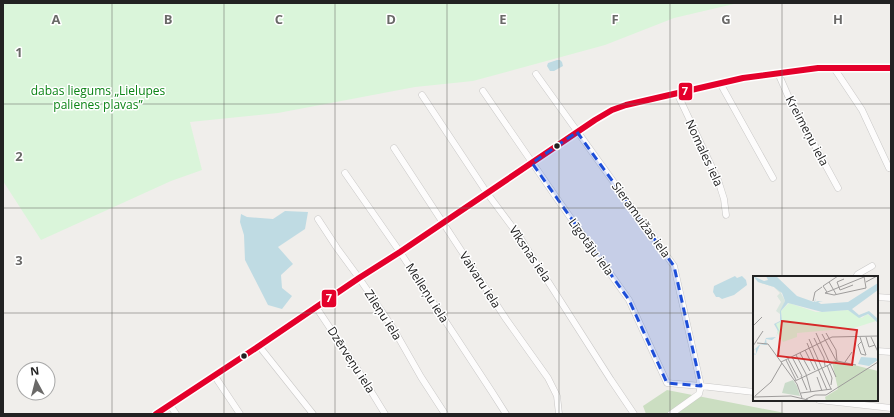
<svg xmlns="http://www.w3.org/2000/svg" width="894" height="417" font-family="'Open Sans',sans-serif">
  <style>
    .forest { fill: #cbdec1 }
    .park { fill: #daf5da }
    .water { fill: #bfdbe3 }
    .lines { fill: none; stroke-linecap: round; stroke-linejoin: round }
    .minor-casing { stroke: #c9c8c7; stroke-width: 7 }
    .minor { stroke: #fdfcfc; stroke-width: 6 }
    .bus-1-casing { stroke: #fff; stroke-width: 9 }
    .bus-1 { stroke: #e4002b; stroke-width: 6 }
    .marked { fill: #1d4ed8; fill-opacity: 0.2; stroke: #1d4ed8; stroke-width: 3; stroke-dasharray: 8 5; stroke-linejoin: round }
    .grid { fill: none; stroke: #6a6968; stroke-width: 1; stroke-opacity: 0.55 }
    .bus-dot { fill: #222; stroke: #fff; stroke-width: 1.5 }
    .labels { text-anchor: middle; stroke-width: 3; stroke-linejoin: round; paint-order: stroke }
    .park-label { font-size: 12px; fill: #0c8416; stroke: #fff }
    .street-label { font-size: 12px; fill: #222; stroke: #fff }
    .inset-road { fill: none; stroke: #9e9c9b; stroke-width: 1 }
    .view { fill: #d62828; fill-opacity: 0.15; stroke: #d62828; stroke-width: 2 }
    .inset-edge { fill: none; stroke: #222; stroke-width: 2 }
    .grid-label { font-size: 13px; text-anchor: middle; font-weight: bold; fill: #6a6968; stroke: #fff; stroke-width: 3; stroke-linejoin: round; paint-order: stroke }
    .line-badge { stroke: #fff; stroke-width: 1.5 }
    .badge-label { font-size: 11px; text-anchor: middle; font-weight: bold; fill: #fff }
  </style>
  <rect width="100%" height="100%" fill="#f0eeeb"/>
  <path class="forest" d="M667,390l123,24h-144l-3,-8z"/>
  <path class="park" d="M3,3h735l-64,15 -69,27 -132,36 -58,6 -137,26 -88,9 12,48 -31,11 -130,59 -38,-59z"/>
  <path class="water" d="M557,60h3l2,2 1,4 -9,5h-4l-3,-5 1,-3z
    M285,211l23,1 -3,17 -27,18 15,17 -12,11 1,13 10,8 -10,13 -14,-4 -23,-45 -1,-25 -4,-13 1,-8 6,3 26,2z
    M735,276l2,2 5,-2 4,4 1,5 -13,10 -12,4 -3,-2h-3l-3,-5 1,-6z"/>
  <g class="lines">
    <defs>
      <path id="minor" d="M834,68l28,42 27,58
        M778,73l11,25 49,90
        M720,83l53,95
        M483,91l75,109 71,100 38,83 34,3 -27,-120 -138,-192
        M677,93l41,87 6,19 2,16
        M422,95l65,98 32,43 92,144 23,34
        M394,148l112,171 42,59 9,18 2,18
        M345,173l55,79 92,140 14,22
        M318,219l19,29 22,30 34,50 28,49 24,37
        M856,277l2,-3 14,-8
        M877,297l14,1
        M316,307l42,63 27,44
        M259,346l54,68
        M877,351l14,1
        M214,375l26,39
        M819,400l72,8
        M170,405l6,9
        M156,414l103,-68 100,-68 41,-26 195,-132 17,-10 14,-5 117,-27 75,-10h73
        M671,414l28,-20 2,-8 53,6"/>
    </defs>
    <use href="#minor" class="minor-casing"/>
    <use href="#minor" class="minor"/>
    <defs>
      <path id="bus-1" d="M156,414l103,-68 100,-68 41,-26 195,-132 17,-10 14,-5 117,-27 75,-10h73"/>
    </defs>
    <use href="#bus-1" class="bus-1-casing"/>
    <use href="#bus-1" class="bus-1"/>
  </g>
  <path class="marked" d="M577,132l97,134 27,120 -34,-3 -38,-83 -97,-137z"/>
  <path class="grid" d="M112,3v411M224,3v411M335,3v411M447,3v411M559,3v411M670,3v411M782,3v274M3,104h888M3,208h888M3,313h751M877,313h14M782,400v14"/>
  <g class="bus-dot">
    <circle cx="557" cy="146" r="3.5"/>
    <circle cx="244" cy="356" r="3.5"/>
  </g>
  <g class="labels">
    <g class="park-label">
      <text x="98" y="95">dabas liegums „Lielupes<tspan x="98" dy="14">palienes pļavas”</tspan></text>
    </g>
    <g class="street-label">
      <text transform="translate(807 131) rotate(62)" y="4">Kreimeņu iela</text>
      <text transform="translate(704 153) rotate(65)" y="4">Nomales iela</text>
      <text transform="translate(641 220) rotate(54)" y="4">Sieramuižas iela</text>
      <text transform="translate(591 247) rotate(54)" y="4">Līgotāju iela</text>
      <text transform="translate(530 254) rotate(56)" y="4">Vīksnas iela</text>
      <text transform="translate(480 280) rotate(57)" y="4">Vaivaru iela</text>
      <text transform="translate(427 293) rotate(57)" y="4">Melleņu iela</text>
      <text transform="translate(383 315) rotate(57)" y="4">Zileņu iela</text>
      <text transform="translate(351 360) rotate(57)" y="4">Dzērveņu iela</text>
    </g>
  </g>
  <g transform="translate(753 276)">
    <rect width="125" height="125" fill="#f0eeeb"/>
    <path d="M81,84l44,11v30h-52l-1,-4 13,-8 -6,-27z" fill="#cbdec1"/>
    <path d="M5,6l7,1 14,6 6,12 -5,13 -4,-3 5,-9 -4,-6 3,-3 -6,-6z" fill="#d9e6de"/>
    <path d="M40,104l4,6 3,10 -18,-3 3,-10z" fill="#cadbca"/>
    <path d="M36,27l27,9 32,-2 14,8 5,-4 9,7 -22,7 -57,5v4l-14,5 -5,-8 -2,-10 6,-3 -1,-10z" fill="#daf5da"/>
    <path d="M0,0l11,5 4,-1 -2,-4h10l21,20 17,6 2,-4 -1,4 3,-1h5l-5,1 3,2 27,-2 30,-19v7l-26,19 7,6 10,-4 9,8v4l-10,-9 -9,4 -11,-8 -26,2 -34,-9 -7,8 1,10 -6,3 3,6 -3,7 -4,3 -6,-1 1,6h-7l-4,9 -1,1 -2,-2 3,1v-5l-3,2 6,-6 5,-1 2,-6 10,-1 2,-6 -4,-7 6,-3v-10l5,-10 -3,-8 -8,-6 -16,-5zM108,81l15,1 2,2 -9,6 -11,-2z" fill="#bfdbe3"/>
    <path class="inset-road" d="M91,3l-7,3 3,8 13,-5M76,6l7,12M113,6l11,-6M74,16l-4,-6 15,-10M72,17l9,2 32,-7 -2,-12M72,17l39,-16M60,25l2,-9 7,-5M0,50l9,-9M63,57l20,44M73,57l10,17 1,11M69,58l14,26M107,61l6,18h-1l-4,-1 -3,-9 4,-4M113,61l3,10 6,-2M118,61l7,15M61,62l10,20 1,8M56,63l22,50M4,67l11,1 29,40 5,14M54,67l20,47M0,70l10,-15M52,74l10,20M47,77l10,18M43,79l10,19 5,18M39,81l10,19M35,83l10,19M33,84l10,20M28,86l51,-25 46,-1M92,86l7,-10M74,89l5,13 -1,7M48,100l6,14M64,101l5,14M42,105l42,-20 19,4M48,117l31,-4M2,120l16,-14 11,-19M0,121l38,-1 17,4M53,123l9,-4h11l52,-33"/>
    <path class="view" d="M29,45l75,9 -5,35 -74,-9z"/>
    <rect width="125" height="125" class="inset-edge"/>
  </g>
  <g class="grid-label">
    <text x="56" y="24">A</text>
    <text x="168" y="24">B</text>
    <text x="279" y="24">C</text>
    <text x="391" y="24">D</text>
    <text x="503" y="24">E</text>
    <text x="615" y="24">F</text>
    <text x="726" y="24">G</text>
    <text x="838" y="24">H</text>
    <text x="19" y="57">1</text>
    <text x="19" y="161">2</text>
    <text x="19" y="265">3</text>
  </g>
  <g class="line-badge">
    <rect x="678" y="82" width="15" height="19" rx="4" fill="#e4002b"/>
    <rect x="321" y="289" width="16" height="19" rx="4" fill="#e4002b"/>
  </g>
  <g class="badge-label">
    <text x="685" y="95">7</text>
    <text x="329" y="302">7</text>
  </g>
  <rect width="894" height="417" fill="none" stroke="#222222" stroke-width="8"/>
  <g transform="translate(36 381) rotate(353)"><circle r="19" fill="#ffffff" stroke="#a7a7a7"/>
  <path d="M0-3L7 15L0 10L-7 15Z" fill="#6a6968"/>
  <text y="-6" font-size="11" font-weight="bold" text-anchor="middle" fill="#222222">N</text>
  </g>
</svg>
